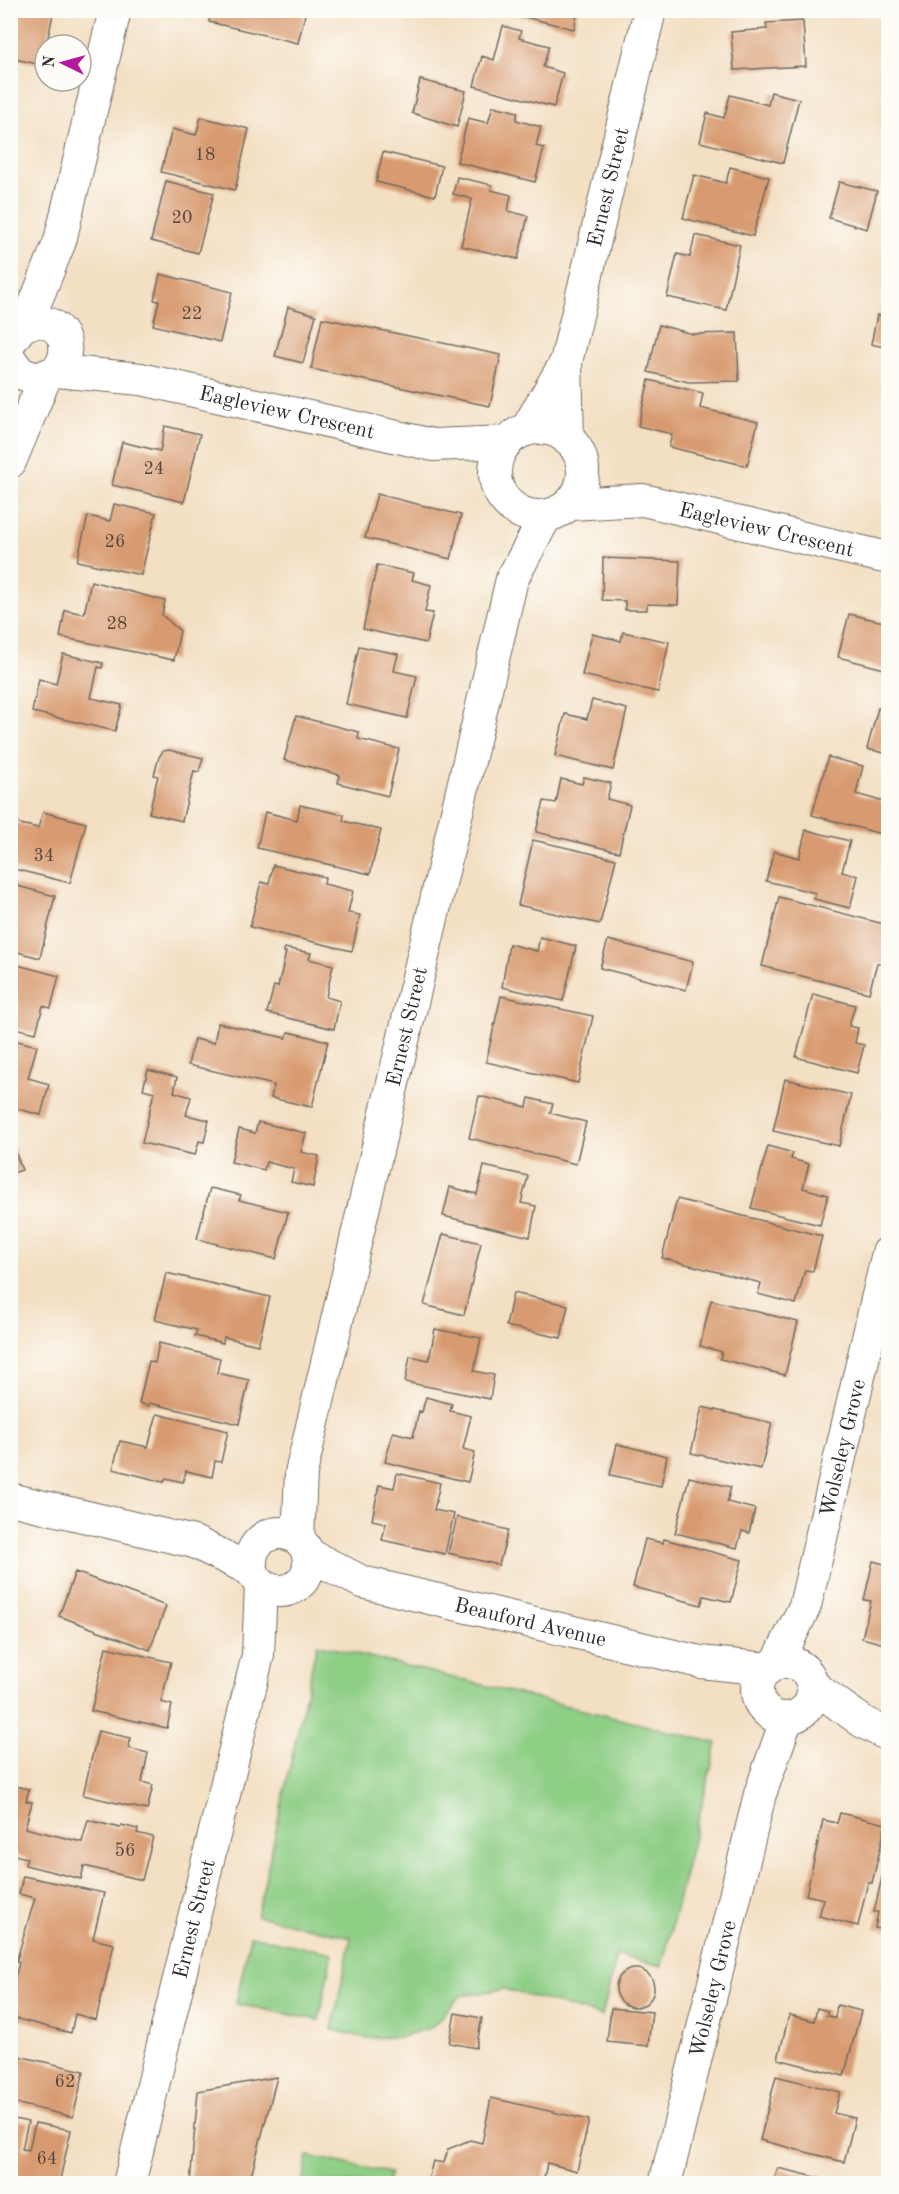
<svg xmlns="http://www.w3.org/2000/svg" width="899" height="2194" font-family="'Old Standard TT',serif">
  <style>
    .green { fill: #8ece85; stroke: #5c7c58; stroke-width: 1.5 }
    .building { fill: #d89b71 }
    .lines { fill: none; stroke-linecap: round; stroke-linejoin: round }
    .street-casing { stroke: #716a60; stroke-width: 34 }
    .street { stroke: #fff; stroke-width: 32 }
    .labels { text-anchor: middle; stroke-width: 4.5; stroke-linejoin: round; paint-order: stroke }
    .number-label { font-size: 18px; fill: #56473c }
    .street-label { font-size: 21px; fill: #2b2b2b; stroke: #fdfcf7 }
  </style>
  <rect width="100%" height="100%" fill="#fdfcf7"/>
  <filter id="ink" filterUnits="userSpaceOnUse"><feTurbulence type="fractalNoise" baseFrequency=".0167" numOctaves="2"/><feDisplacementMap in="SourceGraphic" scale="12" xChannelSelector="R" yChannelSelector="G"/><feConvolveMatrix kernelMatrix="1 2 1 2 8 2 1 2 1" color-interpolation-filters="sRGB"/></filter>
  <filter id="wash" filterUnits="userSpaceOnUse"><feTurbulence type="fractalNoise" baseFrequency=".008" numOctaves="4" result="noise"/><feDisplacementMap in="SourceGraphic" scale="24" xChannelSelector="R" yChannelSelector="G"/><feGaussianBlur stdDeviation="1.35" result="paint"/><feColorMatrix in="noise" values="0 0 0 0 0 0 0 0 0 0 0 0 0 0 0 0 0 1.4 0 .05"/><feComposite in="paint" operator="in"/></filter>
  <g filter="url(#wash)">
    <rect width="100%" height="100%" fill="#f3dfc2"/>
    <path class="green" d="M317,1644l400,99 -55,223 -45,-11 -15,61 -98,-27 -44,7 -28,31 -31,10 -34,1 -35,-8 19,-93 -94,-21z
      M250,1936l82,17 -13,67 -83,-16z
      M308,2156l82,17 -3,10h-85z"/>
    <g id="blocks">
      <path class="building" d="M10,10h44l-12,55 -32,-7z
        M211,10h95l-8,33 -89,-21z
        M512,10h66l-4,19 -62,-15z
        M803,21l3,45 -72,4 -3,-38 36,-3 -1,-6z
        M503,26l18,5 -2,7 30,8 -6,21 20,6 -9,34 -80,-21 8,-30 12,4z
        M420,80l46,11 -9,36 -45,-14z
        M771,92l28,7 -16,64 -83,-21 7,-29 17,5 6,-23 38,10z
        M493,106l25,6 -2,8 25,7 -5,19 8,2 -9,34 -78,-20 11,-44 20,5z
        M201,117l48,12 -14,61 -74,-18 11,-43 24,6z
        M383,152l59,14 -7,30 -59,-14z
        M730,167l39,10 -16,59 -70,-18 11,-43 32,8z
        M457,177l35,8 -1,5 20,5 -3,16 20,5 -10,43 -57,-13 11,-47 -19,-5z
        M166,181l48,12 -16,60 -47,-12z
        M839,182l38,9 -10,38 -38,-11z
        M695,235l45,10 -14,65 -59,-13 10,-43 13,3z
        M160,274l72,18 -12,50 -67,-17 6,-24 -5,-1z
        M288,307l28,8 -13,48 -28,-7z
        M877,315l11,3v30l-17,-4z
        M322,318l179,37 -11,51 -179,-37z
        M659,325l34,9 44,-1 2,48 -51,1 -40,-10z
        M649,380l54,13 -3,15 58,14 -11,44 -78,-19 3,-13 -34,-8z
        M165,426l35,8 -16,68 -72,-17 10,-43 38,9z
        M377,494l84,21 -10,44 -86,-21z
        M114,504l42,9 -15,62 -64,-14 11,-45 22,5z
        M603,558l77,3 -2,44 -31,-1v6h-22v-9l-23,-1z
        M377,565l37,8 -2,7 19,5 -6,27 8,1 -7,30 -63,-14z
        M91,581l74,20 -3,14 18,16 -6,29 -114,-23 5,-27 19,4z
        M849,614l39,9v47l-50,-13z
        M623,632l46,10 -11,50 -76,-17 10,-41 29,7z
        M359,646l39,8 -4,17 23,5 -10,42 -61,-14z
        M63,654l40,9 -1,5 -4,-1 -7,31 31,7 -7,26 -83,-19 7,-33 17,5z
        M592,700l35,9 -14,61 -58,-14 10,-42 22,5z
        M878,708l10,2v44l-21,-5z
        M296,716l63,16 -1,7 41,10 -11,47 -50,-13 2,-8 -56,-15z
        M169,750l34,8 -4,14 -5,-1 -12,50 -33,-8 9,-37 -4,-1 5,-18 4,-6z
        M828,757l35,9 -7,28 32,9v33l-76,-21z
        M584,777l27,6 -4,16 23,6 -11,47 -83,-20 8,-31 12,2 5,-24 21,5z
        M300,805l44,10 -1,6 38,9 -11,44 -113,-26 8,-36 32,8z
        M43,812l43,11 -16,60 -60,-15v-25l6,-20 22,5z
        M806,830l44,11 -8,31 16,4 -8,32 -36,-9 2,-6 -50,-12 8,-30 25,7z
        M533,840l83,19 -16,65 -82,-19z
        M273,865l52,12 -1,7 29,7 -5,22 12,2 -8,36 -102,-24 11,-45 8,2z
        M10,884l45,12 -15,62 -30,-8z
        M779,897l109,28v22l-4,18 -7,-2 -8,30 -107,-27z
        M540,937l36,9 -13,55 -61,-14 7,-43 28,7z
        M608,940l85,22 -7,28 -86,-22z
        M284,948l27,5 -2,6 24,6 -7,32 14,4 -6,28 -67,-16 7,-27 4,1 8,-35h-2z
        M10,963l49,13 -8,32 -8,-2 -7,27 -26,-6z
        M813,994l42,11 -6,21 9,2 -3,15 9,2 -7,28 -61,-16z
        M501,996l92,20 -15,67 -92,-21z
        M218,1023l68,15 2,-6 40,9 -16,66 -41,-9 3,-13 -86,-20 6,-26 20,4z
        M10,1039l27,7 -9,32 21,6 -8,31 -31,-8z
        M148,1070l29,7 -3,15 17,5 -5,18 23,5 -5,22 -5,-1 -4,14 -53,-12 12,-51 -11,-3z
        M785,1079l66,16 -12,51 -66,-15z
        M479,1096l48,11 2,-9 24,6 -3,9 36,9 -10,42 -107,-26z
        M258,1122l48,11 -5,19 18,4 -6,31 -22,-5 3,-13 -28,-7 -2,8 -33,-8 8,-33 16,4z
        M10,1138l12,32 -12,4z
        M768,1146l25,7 -2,6 18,5 -6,24 25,7 -8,30 -69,-17z
        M484,1166l44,10 -7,27 15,3 -6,31 -87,-21 7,-29 27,7z
        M210,1188l31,7 -2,5 49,12 -12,47 -79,-20z
        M677,1199l145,37 -9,35 -8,-1 -9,34 -38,-10 3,-11 -99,-25z
        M443,1234l38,9 -17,72 -40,-10z
        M166,1273l104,24 -12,48 -34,-8 -1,6 -28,-7 2,-6 -42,-10z
        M513,1293l55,12 -7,33 -55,-12z
        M711,1300l87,22 -13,53 -65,-16 2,-7 -22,-6z
        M435,1329l46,9 -7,33 20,4 -4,24 -85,-17 5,-26 19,4z
        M159,1343l61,15 -3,15 32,7 -10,44 -90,-21v3l-10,-3 10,-42 6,2z
        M426,1397l26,7 -2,7 21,5 -8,33 12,3 -7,30 -83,-20 8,-30 20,5 6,-26 3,1z
        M702,1407l70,16 -11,46 -70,-16z
        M157,1414l71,17 -7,31 -6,-1 -3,16 -26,-6 -3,11 -17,-4 -2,4 -51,-13 7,-28 28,6z
        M617,1444l50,12 -6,30 -51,-11z
        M397,1473l43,10 -6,27 20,4 -9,40 -63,-14 4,-17 -14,-3 7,-35 15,3z
        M689,1477l42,10 -4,15 28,7 -6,24 -7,-2 -5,17 -62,-15z
        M457,1517l51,13 -9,35 -51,-12z
        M645,1539l18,4 1,-4 78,21 -11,42 -27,-6 -3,9 -68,-18z
        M873,1561l15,4v80l-26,-7 9,-37 -7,-1z
        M75,1572l91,34 -16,44 -91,-34z
        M106,1647l65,15 -10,40 11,3 -5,23 -76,-17z
        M98,1731l33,7 -3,10 20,5 -6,29 11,3 -6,25 -64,-15z
        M10,1785l19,4 -3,12 6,1 -7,26 57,14 6,-22 32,8 1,-3 17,4 -1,4 16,4 -11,43 -58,-14 -3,13 -56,-14 2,-7 -17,-4z
        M840,1813l46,11 -14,59 -4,-1 -10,44 -39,-10 5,-17 -18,-4 17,-75 14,3z
        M888,1851v80l-13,-3 3,-16h-4z
        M23,1876l81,17 -11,46 21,5 -18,76 -21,-6 -4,19 -61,-16v-21l9,-33 -3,-1 19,-64 -16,-4z
        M616 1988a19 19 0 1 1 38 0a19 19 0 1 1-38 0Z
        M837,2005l24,6 -17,65 -66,-17 11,-44 25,6 3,-13 11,3 -2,4 9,3z
        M611,2008l41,4 -4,34 -41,-4z
        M455,2013l27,5 -6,30 -27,-5z
        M10,2054l74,17 -11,46 -63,-15z
        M776,2076l64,16 -6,21 21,5 -11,44 -84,-22z
        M277,2077l-28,107h-59l8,-93z
        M491,2098l98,22 -12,51 -30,-8 -4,21h-116l6,-23 11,2 4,-14 22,-9 12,3z
        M10,2118l18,4 -6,27 7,1 6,-27 36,7 -12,54h-49z
        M778,2168l42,10 -1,6h-46z"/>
    </g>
  </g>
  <g filter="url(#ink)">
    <use href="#blocks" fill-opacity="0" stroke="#716a60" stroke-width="1.5"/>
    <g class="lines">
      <defs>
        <g id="street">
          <path d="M27,323l33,-82 55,-231"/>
          <path d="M10,342l12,-16c32,-16 57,17 35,45l-20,8 -17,-6 -10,-14"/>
          <path id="s1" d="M57,371l84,8 292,66 74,-3"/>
          <circle cx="539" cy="472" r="44"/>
          <path d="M526,430l40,-68"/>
          <path id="s2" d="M568,440l-2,-78 84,-352"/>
          <path d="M10,462l35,-84"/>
          <path id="s3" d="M570,504l73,-4 245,58"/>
          <path d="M10,1499l184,43 57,28"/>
          <circle cx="280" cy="1562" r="29"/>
          <path id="s4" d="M298,1539l3,-66 211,-894 34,-63"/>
          <path id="s5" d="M308,1554l54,28 338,80 68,7"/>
          <circle cx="785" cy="1690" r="28"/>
          <path id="s6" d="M777,1663l28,-57 83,-353"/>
          <path d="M813,1686l50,36 25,13"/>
          <path id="s7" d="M129,2184l129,-529 3,-70"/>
          <path id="s8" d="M665,2184l95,-390 27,-76"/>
        </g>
      </defs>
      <use href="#street" class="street-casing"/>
      <use href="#street" class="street"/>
    </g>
  </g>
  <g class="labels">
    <g class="number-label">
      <text x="205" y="160">18</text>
      <text x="182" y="223">20</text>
      <text x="192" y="319">22</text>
      <text x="154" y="474">24</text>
      <text x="115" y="547">26</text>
      <text x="117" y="629">28</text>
      <text x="44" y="861">34</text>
      <text x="125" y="1856">56</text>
      <text x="65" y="2087">62</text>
      <text x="47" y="2164">64</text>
    </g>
    <g class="street-label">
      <text dy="7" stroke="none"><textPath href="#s2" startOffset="258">Ernest Street</textPath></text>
      <text dy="7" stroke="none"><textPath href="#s1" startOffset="234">Eagleview Crescent</textPath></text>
      <text dy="7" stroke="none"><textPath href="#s3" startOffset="200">Eagleview Crescent</textPath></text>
      <text dy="7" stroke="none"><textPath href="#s4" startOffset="525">Ernest Street</textPath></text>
      <text dy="7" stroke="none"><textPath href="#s6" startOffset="226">Wolseley Grove</textPath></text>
      <text dy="7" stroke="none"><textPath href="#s5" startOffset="234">Beauford Avenue</textPath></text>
      <text dy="7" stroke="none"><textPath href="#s7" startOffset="273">Ernest Street</textPath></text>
      <text dy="7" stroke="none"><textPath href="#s8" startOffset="201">Wolseley Grove</textPath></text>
    </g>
  </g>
  <rect width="899" height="2194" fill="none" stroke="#fdfcf7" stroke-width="36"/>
  <g transform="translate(63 63) rotate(275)"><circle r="28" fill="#fdfcf7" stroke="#a9a8a5" stroke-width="1.5"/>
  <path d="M0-4.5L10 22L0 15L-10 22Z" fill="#b5179e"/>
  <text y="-9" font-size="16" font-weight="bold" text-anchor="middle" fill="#2b2b2b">N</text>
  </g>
</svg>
